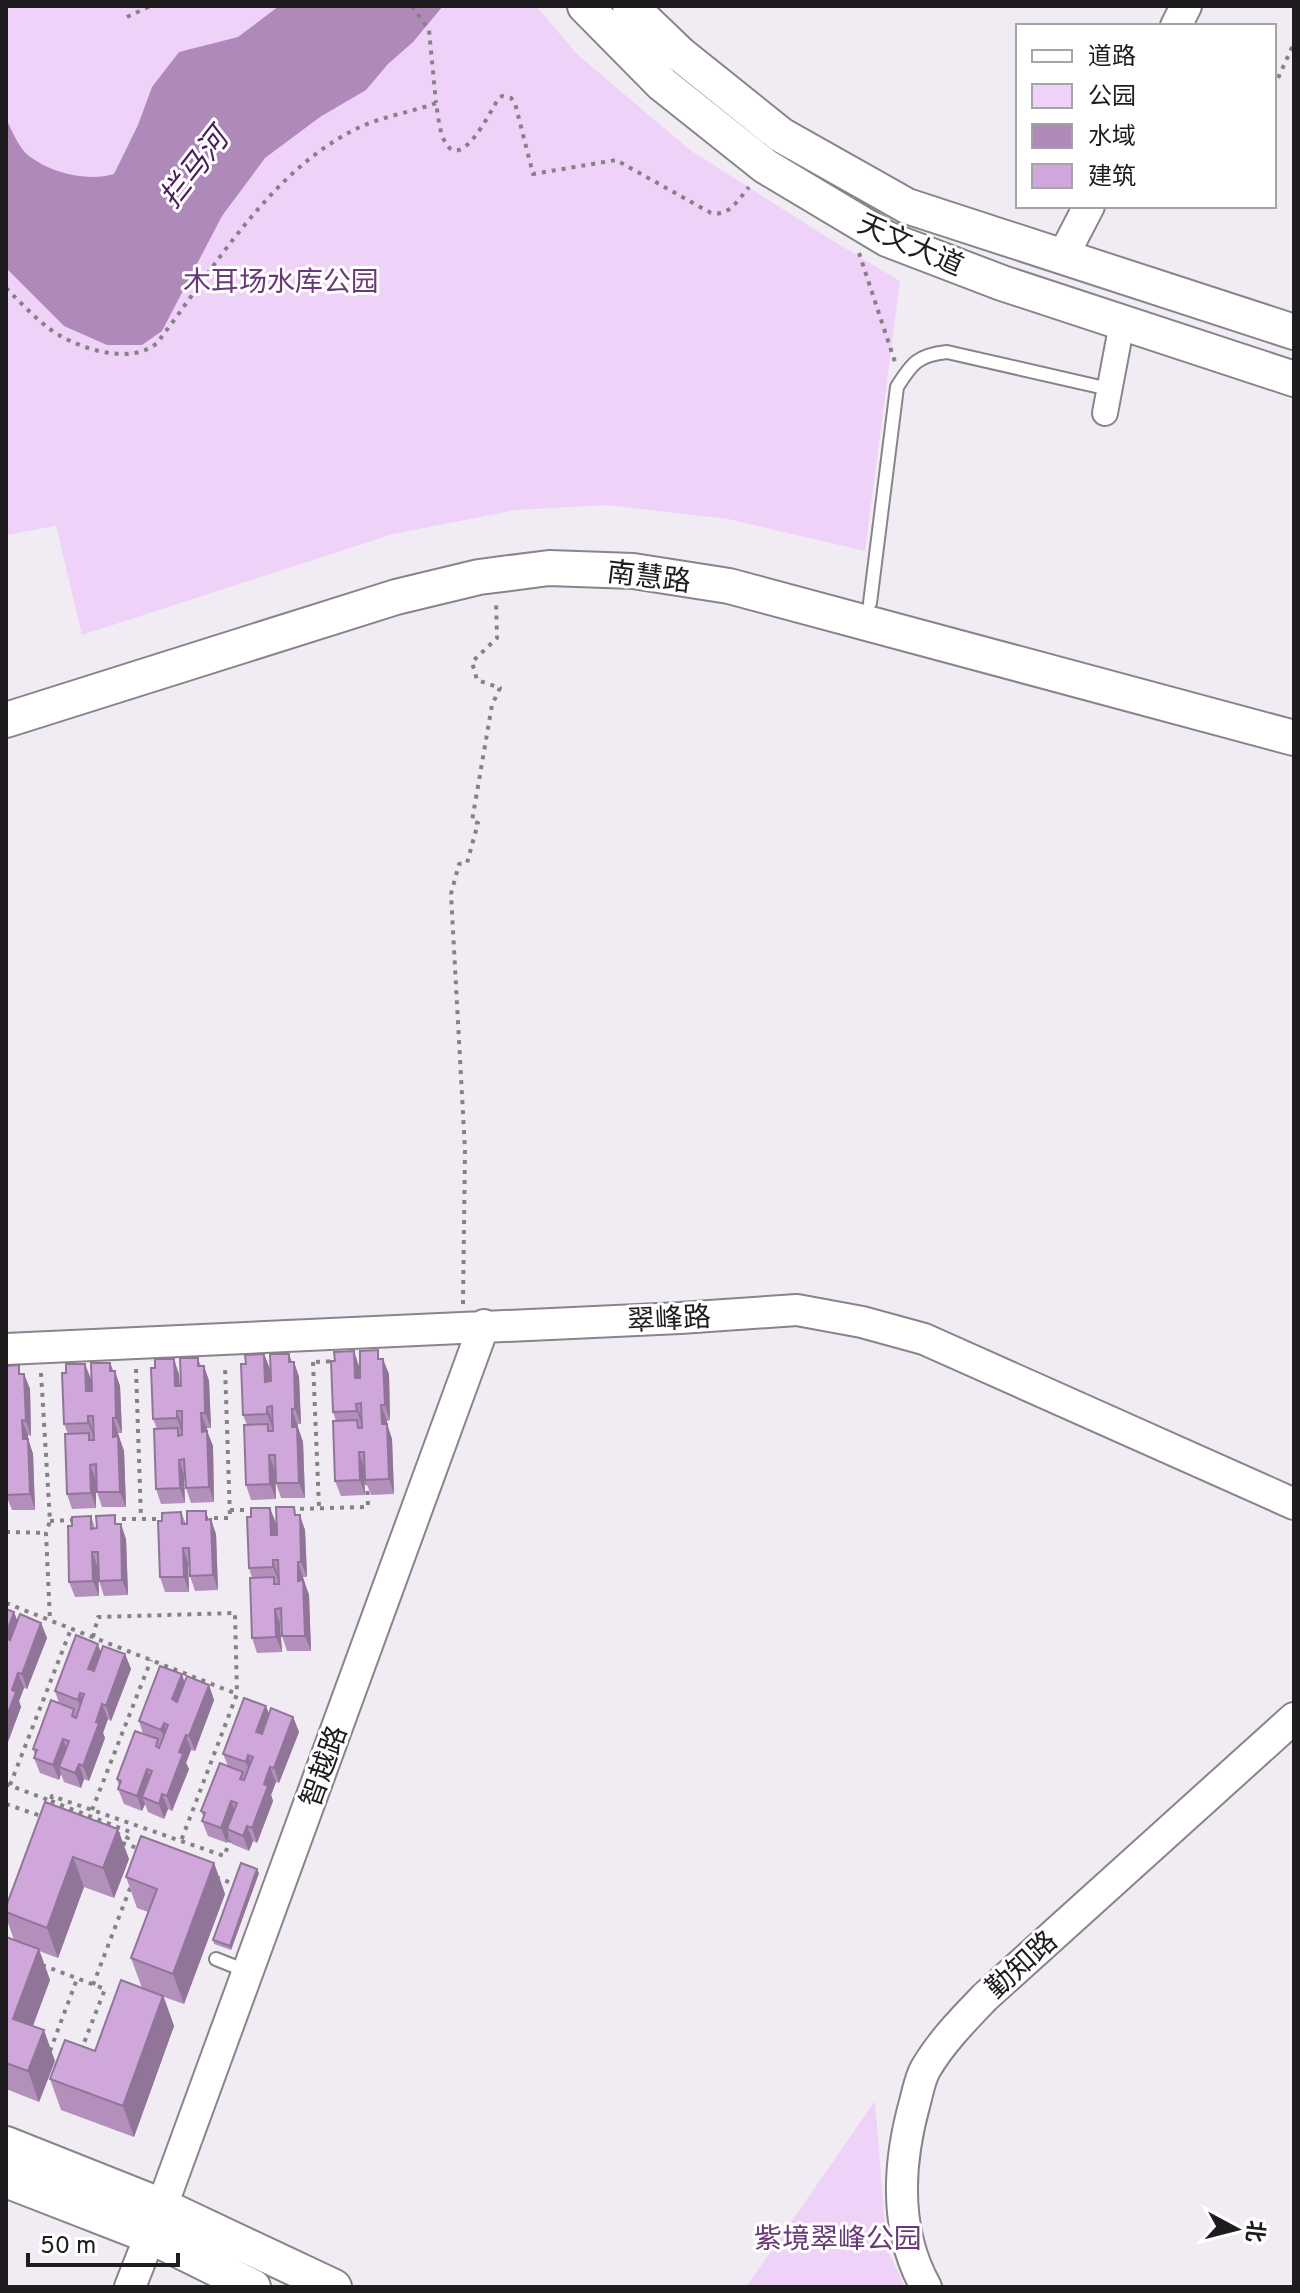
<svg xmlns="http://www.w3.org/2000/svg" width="1300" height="2293" font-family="Overpass,'Noto Sans SC',sans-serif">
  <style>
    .green { fill: #efd2f8 }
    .water { fill: #af89ba }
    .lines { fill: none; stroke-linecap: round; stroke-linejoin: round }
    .service-casing { stroke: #89848a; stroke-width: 16 }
    .minor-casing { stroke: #89848a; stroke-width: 28 }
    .tertiary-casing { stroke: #89848a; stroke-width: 34 }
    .secondary-casing { stroke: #89848a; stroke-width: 38 }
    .path { stroke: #858286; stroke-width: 4; stroke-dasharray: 4 6; stroke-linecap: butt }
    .service { stroke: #fff; stroke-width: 12 }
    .minor { stroke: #fff; stroke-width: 24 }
    .tertiary { stroke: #fff; stroke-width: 30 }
    .secondary { stroke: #fff; stroke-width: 34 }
    .wall { fill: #b290bb }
    .shaded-wall { fill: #917599 }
    .building { fill: #cfa7da; stroke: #917599; stroke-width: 2 }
    .labels { text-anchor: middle; stroke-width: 6; stroke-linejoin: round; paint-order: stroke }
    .street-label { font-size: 28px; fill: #1e1c1e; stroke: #fff }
    .park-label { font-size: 28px; fill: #6a3978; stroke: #fff }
    .water-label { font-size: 30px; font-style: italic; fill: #4a1b58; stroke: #fff }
  </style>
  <rect width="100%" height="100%" fill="#f1ecf3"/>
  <path class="green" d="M6,6h530l41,48 113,96 140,89 70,42 -35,270 -137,-32 -121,-14 -91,5 -123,24 -311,101 -26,-109 -50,9z
    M875,2101l12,147 18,39h-159z"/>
  <path class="water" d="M279,6h164l-30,36 -25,22 -22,26 -46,27 -55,41 -43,58 -60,115 -20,14h-35l-43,-19 -58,-58v-149c6,11 13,30 23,37 22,17 59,26 85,18l24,-49 14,-38 27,-35 59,-15z"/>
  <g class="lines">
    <defs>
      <path id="service" d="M870,603l27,-216c15,-24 21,-32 50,-35l162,37
        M216,1959l30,12"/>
      <path id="minor" d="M1105,413l17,-90"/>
      <path id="tertiary" d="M1176,26l10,-20
        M1062,258l27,-52
        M6,1349l674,-31 117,-8 65,12 62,17 370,165
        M162,2206l322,-881
        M130,2287l20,-51
        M926,2287c-32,-57 -28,-124 -11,-185 3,-11 5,-24 11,-34 16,-27 38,-49 59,-71l309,-279"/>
      <path id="secondary" d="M585,6l77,78 103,82 122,73 115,44 292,96
        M630,6l50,48 101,81 126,71 387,126
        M6,720l390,-123 83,-20 70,-9 84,3 96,15 565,152
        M6,2144l156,62 172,81
        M6,2180l144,56 103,51"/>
    </defs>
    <use href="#service" class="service-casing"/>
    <use href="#minor" class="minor-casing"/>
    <use href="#tertiary" class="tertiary-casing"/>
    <use href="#secondary" class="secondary-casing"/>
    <path class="path" d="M412,6l17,24 7,73
      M127,17l23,-11
      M1274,87l20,-44
      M859,253l36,109
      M6,288c13,13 26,27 41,39 26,20 82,40 110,16 58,-76 114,-174 203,-216 24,-11 52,-15 76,-24 2,12 3,26 8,37 16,35 46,-28 53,-39l5,-5 9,2 4,5 18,71 83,-14 95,53c18,4 27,-13 38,-26
      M463,1304l2,-154 -14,-256 8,-30 8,-1 11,-40 -6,-2 20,-116 8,-17 -23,-8 -5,-18 25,-24 -1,-38
      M313,1362l6,145
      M316,1362l19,-1
      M136,1369l5,150
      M41,1373l9,148 -4,12 4,87
      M290,1509l78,-2 -1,-26
      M230,1510h23
      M204,1518h26l-5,-152
      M112,1519h55
      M50,1521l25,-1
      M6,1532l40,1
      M6,1603l231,91
      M93,1637l5,-20 137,-4 2,81 -56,147
      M6,1784l45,17 1,-5 172,60 8,-20
      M10,1785l61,-156
      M51,1801l79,31 -2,6 -10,-4
      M6,1804l35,12
      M92,1810l59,-150
      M122,1843l18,6
      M216,1877l20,8
      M42,1965l63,24 -23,59
      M93,1985l39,-102
      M50,2051l27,-72"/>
    <use href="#service" class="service"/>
    <use href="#minor" class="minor"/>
    <use href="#tertiary" class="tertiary"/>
    <use href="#secondary" class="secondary"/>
  </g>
  <path class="wall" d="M264,1354l6,15v12l22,-19h2l5,15 2,47h-3v4l5,14 2,56h-24l-5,-15 -1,-13 1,29 -25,1 -5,-15 1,-60 -4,-10 3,-51z
    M198,1358l3,8h3l5,15 2,47h-4v3l6,15 1,56 -23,1 -5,-15 -2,-13 1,28 -24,1 -5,-15 1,-60 -4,-10 26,-45 1,12z
    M381,1359l8,15 1,46 -3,1v3l5,15 2,55 -23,1 -6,-15 -1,-13 1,28 -24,1 -6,-15 1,-60 -3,-9 26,-46 1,12z
    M110,1363l10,23 2,47h-4v4l6,14 2,56h-24l-5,-15 -1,-12v28l-24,1 -5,-15 1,-60 -4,-10 27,-45v12z
    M22,1374h2l6,15 1,47 -3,-1v4l5,15 2,56h-23l-6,-15z
    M181,1512l5,12 23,-4 7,14 2,56 -23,1 -5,-15 -2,-13 1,29h-24l-5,-15 2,-56z
    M298,1515l7,15 2,47h-4v4l6,14 2,56h-24l-5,-15 -2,-12 2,28 -25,1 -5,-15v-60l-3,-10 27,-45v12z
    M91,1516l4,12 23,-4 8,15 2,56 -24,1 -5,-15 -1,-14 1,29 -24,1 -6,-15 3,-56z
    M17,1621l24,2 6,15 -20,51 -3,-1 -5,13 2,6 -15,40z
    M101,1652l24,2 6,15 -20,52 -3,-2 -5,14 2,5 -16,43 -5,-2 -3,9 -17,-6 -3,-8 -2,6 -19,-7 -6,-15 1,-3 -2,-6 26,-46 -4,-12z
    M184,1682l25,3 5,15 -19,51 -4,-1 -5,13 3,6 -17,42 -4,-2 -4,10 -16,-7 -3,-8 -3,7 -18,-7 -6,-15 1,-3 -2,-7 26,-45 -4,-13z
    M266,1706l3,8 24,3 6,15 -20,51 -3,-1 -5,13 2,6 -16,42 -4,-2 -4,10 -17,-7 -3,-7 -2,6 -19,-7 -6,-15 2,-3 -3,-7 27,-45 -5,-12z
    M45,1802l84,57 -15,39 -30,-11 -26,71 -19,-7 11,29 -17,46 22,35 -16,41 -33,-13v-152l8,3 -8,-23v-10z
    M214,1863l11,31 -41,110 -20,-7 10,29 -40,111 -73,-27 -11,-31 45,-28 47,-63 -11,-30 17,-46 -11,-4 -11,-31z
    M259,1873l-28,77 -17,-6 -1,-4z"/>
  <path class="shaded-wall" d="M354,1351l5,15 1,27 -5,-15z
    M264,1354l6,15 1,28 -6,-15z
    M289,1354l5,14v-6l5,15 2,47 -6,-15z
    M174,1359l5,15 1,27 -5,-15z
    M383,1359l6,15 1,46 -5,-15z
    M110,1363l5,14v-6l5,15 2,47 -6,-15z
    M85,1364l6,15 1,27 -6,-15z
    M204,1366l5,15 2,47 -6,-15z
    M24,1374l6,15 1,47 -5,-15z
    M356,1404l6,15v7l-5,-15z
    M381,1405l6,16v18l-5,-15z
    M267,1407l6,15v7l-6,-15z
    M292,1409l11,33 2,56 -6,-15 -7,-56z
    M177,1411l5,15v7l-5,-15z
    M201,1413l6,15 1,19 -6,-15z
    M88,1416l5,15 1,7 -6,-15z
    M113,1418l11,33 2,56 -6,-15 -7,-55z
    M22,1420l6,15v17v-13l5,15 2,56 -5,-16 -7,-55z
    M387,1424l5,15 2,55 -5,-15z
    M207,1431l6,15 1,56 -5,-15z
    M359,1452l5,15 1,28 -5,-15z
    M269,1455l6,15 1,29 -6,-15z
    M179,1460l5,15 1,28 -5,-15z
    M90,1465l6,15v28l-5,-15z
    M270,1508l6,15 1,27 -6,-15z
    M300,1515l5,15 2,47 -6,-15z
    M211,1519l5,15 2,56 -5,-15z
    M121,1524l5,15 2,56 -6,-15z
    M183,1548l5,15 1,29 -5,-15z
    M92,1552l6,15 1,29 -6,-15z
    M273,1560l5,15 1,7 -6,-15z
    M298,1562l11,33 2,56 -6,-15 -7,-55z
    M275,1609l5,15 2,28 -6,-15z
    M14,1612l6,15 -10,26 -4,-11v-8z
    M41,1623l6,15 -20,51 -5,-15z
    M98,1644l5,15 -9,25 -6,-15z
    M125,1654l6,15 -20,52 -5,-15z
    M18,1673l6,15 -5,13 2,6 -15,40v-29l6,-28z
    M182,1674l5,15 -10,25 -5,-15z
    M209,1685l5,15 -19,51 -6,-15z
    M80,1693l6,15 -3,7 -5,-15z
    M102,1704l6,15 -5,14 2,5 -16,43 -6,-15 13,-44z
    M266,1706l5,15 -9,26 -6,-15z
    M293,1717l6,15 -20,51 -5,-15z
    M164,1723l5,15 -2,7 -6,-15z
    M186,1735l5,15 -5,13 3,6 -17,42 -5,-15 12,-44z
    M63,1739l6,15 -10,13 2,7 -2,6 -6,-15z
    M248,1755l6,15 -3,7 -5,-15z
    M79,1764l5,15 -3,9 -6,-15z
    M270,1767l6,15 -5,13 2,6 -16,42 -5,-15 12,-44z
    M147,1769l5,15 -10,13 3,7 -3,7 -5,-15z
    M162,1794l6,15 -4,10 -5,-15z
    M231,1801l6,15 -10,13 2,8 -2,6 -6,-15z
    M247,1826l6,15 -4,10 -6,-15z
    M118,1829l11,30 -15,39 -11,-30z
    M73,1857l11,30 -26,71 -11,-30z
    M214,1863l11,31 -41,110 -11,-30z
    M257,1869l2,4 -28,77 -1,-4z
    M39,1949l11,31 -26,69 -11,-30z
    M163,1996l11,30 -40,111 -11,-31z
    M44,2030l11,31 -16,41 -11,-31z"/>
  <path class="building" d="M378,1350v9h5l2,46h-4l1,19h5l2,55 -24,1 -1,-28h-5l1,28 -25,1 -2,-60 24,-1 1,8h4l-1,-25 -5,1 1,7 -24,1 -2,-51h4l-1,-9 20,-1 1,27h5v-27z
    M264,1354l1,28 6,-1 -1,-27h19v8h5l1,47h-3v18h5l2,56h-23l-1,-28h-6l1,29 -24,1 -2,-60 24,-1v7h5l-1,-25 -5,1v7l-24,1 -2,-51h5l-1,-9z
    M180,1358h18v8h6l1,47h-4l1,19 5,-1 2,56 -23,1 -2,-29 -5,1 1,28 -24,1 -2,-60 24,-1v8l4,-1v-24h-5v7l-24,1 -2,-51h4v-9h19l1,27h6z
    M91,1363h19v8h5l1,47h-3v19l5,-1 2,56h-23l-1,-28 -6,1 1,28 -24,1 -2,-60 24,-1v7h5l-1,-24h-5v7l-24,1 -2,-51h4v-9h19l1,27h6z
    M19,1365v9h5l2,47 -4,-1 1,19h5l2,55 -24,1v-129z
    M276,1507h18l1,8h5l1,47h-3v19l5,-1 2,56h-23l-1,-28 -6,1 1,28 -24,1 -2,-60 24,-1v7h5l-1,-24h-5v7l-24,1 -2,-51h4v-9h19l1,27h6z
    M187,1511h19v9l5,-1 2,56 -23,1 -1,-28h-6l1,29h-24l-2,-56h4v-8l19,-1 1,12h5z
    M115,1515v9h6l1,56 -23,1 -1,-29h-6l1,29 -24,1 -1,-56h4v-9l19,-1v13l6,-1 -1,-12z
    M6,1609l8,3 -8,22z
    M20,1614l21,9 -19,51 -4,-1 -6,17 4,2 -10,26v-80l4,2z
    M76,1635l22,9 -10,25 6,2 9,-25 22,8 -19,52 -4,-2 -6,18 3,1 -16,43 -4,-2 -4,9 -16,-6 10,-26 -6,-2 -10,26 -19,-7 3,-8 -4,-1 18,-49 23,9 -2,7 4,2 8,-24 -4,-1 -2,7 -23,-9z
    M160,1666l22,8 -10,25 5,3 10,-26 22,9 -20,51 -3,-1 -7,17 4,2 -16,42 -5,-2 -3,10 -17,-7 10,-26 -5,-2 -10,27 -19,-7 3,-8 -4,-2 18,-48 23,8 -2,7 3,2 9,-23 -4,-2 -3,7 -22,-9z
    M244,1698l22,8 -10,26 6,2 9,-26 22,9 -19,51 -4,-1 -6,17 4,2 -16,42 -5,-2 -4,10 -16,-7 10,-26 -6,-2 -10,27 -19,-7 3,-8 -4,-2 19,-48 23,9 -3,7 4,1 9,-23 -5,-2 -2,7 -23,-8z
    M45,1802l73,27 -15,39 -30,-11 -26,71 -41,-16v-5z
    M141,1836l73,27 -41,111 -42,-16 26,-69 -31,-12z
    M241,1863l16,6 -27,77 -17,-6z
    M6,1937l33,12 -26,70 31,11 -16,41 -22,-8z
    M121,1980l42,16 -40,110 -73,-27 15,-39 30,11z"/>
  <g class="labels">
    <g class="street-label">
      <text transform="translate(911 244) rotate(24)" y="10">天文大道</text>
      <text transform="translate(649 576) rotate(7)" y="10">南慧路</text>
      <text transform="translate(669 1318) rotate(-3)" y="10">翠峰路</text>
      <text transform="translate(323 1766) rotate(-70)" y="10">智越路</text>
      <text transform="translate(1021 1964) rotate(-42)" y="10">勤知路</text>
    </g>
    <g class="park-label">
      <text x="281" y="291">木耳场水库公园</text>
      <text x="838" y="2248">紫境翠峰公园</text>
    </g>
    <g class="water-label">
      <text transform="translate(194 168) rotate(-52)" y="10">拦马河</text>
    </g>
  </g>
  <rect width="1300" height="2293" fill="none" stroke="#1e1c1e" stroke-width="16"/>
  <rect x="1016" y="24" width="260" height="184" fill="#ffffff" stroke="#a5a4a5" stroke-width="2"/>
  <rect x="1032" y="50" width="40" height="12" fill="#ffffff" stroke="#a5a4a5" stroke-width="2"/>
  <text x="1088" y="64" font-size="24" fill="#1e1c1e">道路</text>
  <rect x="1032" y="84" width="40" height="24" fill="#efd2f8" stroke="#a5a4a5" stroke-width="2"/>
  <text x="1088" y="104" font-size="24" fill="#1e1c1e">公园</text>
  <rect x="1032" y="124" width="40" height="24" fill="#af89ba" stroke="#a5a4a5" stroke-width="2"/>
  <text x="1088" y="144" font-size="24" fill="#1e1c1e">水域</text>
  <rect x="1032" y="164" width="40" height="24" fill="#cfa7da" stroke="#a5a4a5" stroke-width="2"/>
  <text x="1088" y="184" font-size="24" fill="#1e1c1e">建筑</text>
  <g transform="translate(1236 2229) rotate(97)" stroke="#ffffff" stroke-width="6" paint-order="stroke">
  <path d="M0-6L14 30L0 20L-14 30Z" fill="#1e1c1e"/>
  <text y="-12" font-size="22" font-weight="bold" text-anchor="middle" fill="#1e1c1e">北</text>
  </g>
  <path d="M28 2253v12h150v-12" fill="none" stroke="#1e1c1e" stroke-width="4"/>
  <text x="40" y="2253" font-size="24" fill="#1e1c1e" stroke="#ffffff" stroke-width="6" paint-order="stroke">50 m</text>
</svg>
